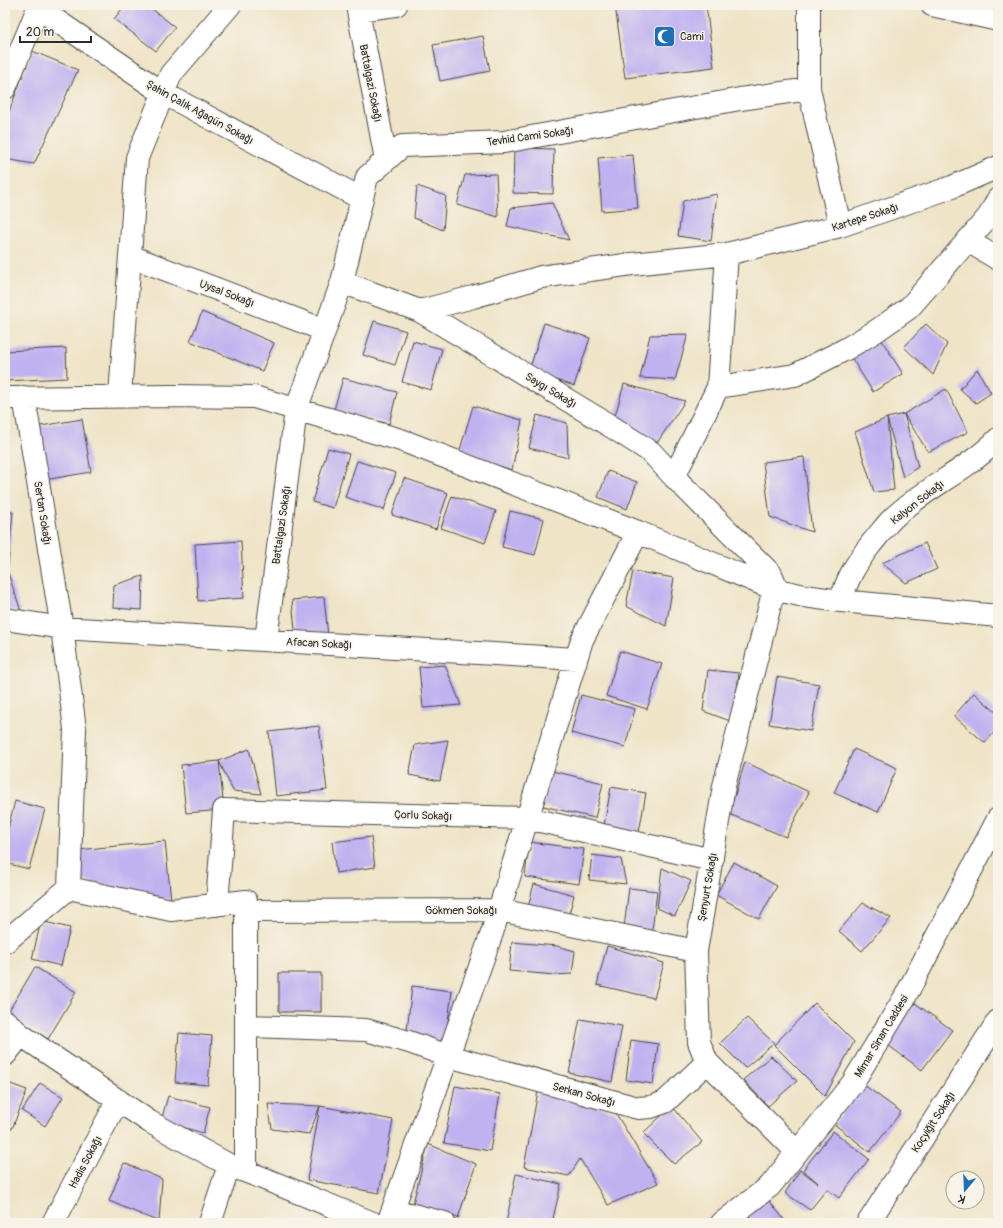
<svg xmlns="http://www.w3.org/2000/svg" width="1003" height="1228" font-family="Pangolin,sans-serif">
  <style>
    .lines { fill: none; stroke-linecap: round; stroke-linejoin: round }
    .stream { stroke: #5cbeda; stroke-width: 7 }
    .building { fill: #c0b1f0 }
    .minor-casing { stroke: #484743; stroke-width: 24 }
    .minor { stroke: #fff; stroke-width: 22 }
    .labels { text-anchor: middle; stroke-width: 3; stroke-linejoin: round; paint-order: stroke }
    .poi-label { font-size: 11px; fill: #2b2b2b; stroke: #f7f3e8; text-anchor: start }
    .street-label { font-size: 11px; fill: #2b2b2b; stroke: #f7f3e8 }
  </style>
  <rect width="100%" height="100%" fill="#f7f3e8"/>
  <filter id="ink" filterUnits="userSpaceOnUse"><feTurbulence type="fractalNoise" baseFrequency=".025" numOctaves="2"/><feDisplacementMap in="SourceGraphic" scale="8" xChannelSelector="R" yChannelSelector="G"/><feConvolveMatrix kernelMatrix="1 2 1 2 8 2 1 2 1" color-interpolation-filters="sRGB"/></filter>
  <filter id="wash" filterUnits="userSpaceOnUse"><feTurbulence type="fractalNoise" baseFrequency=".012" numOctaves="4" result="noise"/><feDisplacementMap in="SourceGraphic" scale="16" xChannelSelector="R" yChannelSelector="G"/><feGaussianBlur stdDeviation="0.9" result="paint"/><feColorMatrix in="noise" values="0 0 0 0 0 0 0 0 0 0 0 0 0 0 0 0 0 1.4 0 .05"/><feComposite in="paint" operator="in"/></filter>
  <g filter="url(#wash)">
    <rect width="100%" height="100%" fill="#efe4c8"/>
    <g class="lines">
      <path class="stream" d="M996,1223l2,-2"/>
    </g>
    <g id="blocks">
      <path class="building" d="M125,5h22l28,22 -19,24 -42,-32z
        M615,5h91l8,62 -89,11z
        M483,36l7,35 -50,10 -7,-36z
        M32,51l46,19 -44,94 -29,-5v-37z
        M514,148l40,1 -1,45 -40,-1z
        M633,155l5,53 -36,3 -4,-53z
        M496,174l2,43 -41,-12 8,-30z
        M417,186l29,10 -3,34 -29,-12z
        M717,194l-6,47 -33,-5 5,-35z
        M552,203l17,37 -62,-14 4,-18z
        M202,312l72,31 -12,28 -72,-30z
        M374,321l32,10 -11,34 -32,-10z
        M544,323l46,15 -16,48 -45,-15z
        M926,324l21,20 -14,31 -29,-28z
        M876,331l27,43 -30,18 -27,-43z
        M688,334l-13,46 -35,-2 10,-43z
        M413,341l29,8 -11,41 -29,-8z
        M66,348l1,30 -62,3v-30z
        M977,369l14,24 -15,10 -16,-14z
        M343,378l54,14 -8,32 -55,-14z
        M624,384l61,17 -34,51 -39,-25z
        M946,389l22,43 -40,20 -24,-38z
        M473,406l49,14 -10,50 -53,-17z
        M904,414l14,53 -15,10 -16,-59z
        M537,415l30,8 1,35 -39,-10z
        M887,418l7,72 -20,2 -19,-60z
        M82,419l9,53 -47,8 -9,-53z
        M328,448l21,6 -16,54 -21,-6z
        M804,457l8,75 -42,-15 -7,-55z
        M357,461l39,12 -12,37 -39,-13z
        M608,471l29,11 -10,27 -29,-12z
        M404,478l44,15 -12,36 -44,-14z
        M452,496l44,15 -11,32 -44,-15z
        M510,511l34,8 -9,36 -33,-8z
        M5,512h8l-5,54h-3z
        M241,541l3,57 -46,3 -3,-57z
        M925,543l12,26 -31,14 -24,-20z
        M633,571l41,7 -8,48 -40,-20z
        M5,573h3l13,38 -16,-1z
        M143,576l-1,34 -29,-2 1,-23z
        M324,597l4,39 -32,4 -4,-40z
        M620,651l42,13 -15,45 -41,-13z
        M445,665l16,40 -38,3 -4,-41z
        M708,670l31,3 -6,49 -30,-11z
        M777,677l42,7 -8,47 -42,-7z
        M974,693l24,21v14l-13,15 -31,-27z
        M581,695l54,14 -10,38 -54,-14z
        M319,726l8,64 -51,6 -7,-64z
        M448,740l-8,41 -31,-6 6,-30z
        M249,749l12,45 -28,-3 -14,-30z
        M854,749l43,19 -19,44 -44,-19z
        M219,761l5,49 -38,3 -5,-48z
        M745,762l64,30 -23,45 -57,-23z
        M552,771l51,12 -8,35 -52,-12z
        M611,787l35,6 -8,45 -35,-7z
        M15,801l30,8 -16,60 -24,-6v-23z
        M371,837l4,30 -39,6 -4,-31z
        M165,841l6,59 -90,-20 -3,-30z
        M529,842l55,7 -5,35 -54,-7z
        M592,855l29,4 5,25 -37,-4z
        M734,862l43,24 -18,33 -43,-24z
        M662,868l29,13 -16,35 -18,-8z
        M534,884l40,11 -7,27 -40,-11z
        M629,888l28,3 -5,40 -28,-3z
        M863,903l28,15 -29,33 -23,-20z
        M41,921l29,7 -9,38 -29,-7z
        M512,942l45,4 18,5 -3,23 -17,1 -46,-4z
        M607,946l57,17 -10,35 -57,-13z
        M35,967l41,25 -28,47 -41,-25z
        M279,973h42v39h-42z
        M412,986l40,5 -7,53 -39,-5z
        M815,1003l39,39 -29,54 -51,-51z
        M915,1003l37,27 -30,40 -37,-27z
        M747,1018l27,25 -29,25 -25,-25z
        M580,1019l42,7 -10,56 -43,-9z
        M179,1033l33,3 -4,49 -33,-3z
        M631,1040l27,4 -5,40 -27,-4z
        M771,1056l26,25 -29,25 -25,-26z
        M5,1082l22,8 -15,39 -7,-2z
        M40,1083l23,14 -18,29 -23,-15z
        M864,1085l37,27 -31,40 -36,-28z
        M455,1086l45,8 -10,57 -46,-8z
        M539,1086l76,26 43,71 -50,22 -28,-46 -11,17 -45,-9z
        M168,1096l42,11 -7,26 -42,-12z
        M268,1104l52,2 73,14 -14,73 -72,-13 13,-74 -11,28 -37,-5z
        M672,1106l30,36 -28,22 -31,-31z
        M833,1131l36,28 -30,39 -12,-9 -17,21 -25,-17 15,-23 18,13 -15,-13z
        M428,1144l48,20 -18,54 -45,-15z
        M124,1163l38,16 -3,43 -50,-21z
        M516,1174l45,10 -9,39h-46z
        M766,1197l21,26h-53z"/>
    </g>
  </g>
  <g filter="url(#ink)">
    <use href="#blocks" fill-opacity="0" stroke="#484743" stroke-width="1"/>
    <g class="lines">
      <defs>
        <path id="minor" d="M357,5l29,155
          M809,5v84l31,137
          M932,5l66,15
          M358,10l38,-5
          M5,88l33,-80 125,85 199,106
          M968,241l30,18
          M727,254l113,-28 112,-39 46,-20
          M130,256l194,74
          M342,282l25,-105 35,-31 102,-4 236,-43 69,-10
          M420,311l192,116 39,25 23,25
          M718,387l-44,90 97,97 3,7v8l-50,197 -28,165 3,91 8,20 90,90
          M120,396l17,-238 34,-84 59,-69
          M24,397l38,231 514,31
          M5,398l165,-2 84,1 147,43 237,92 136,57 30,7 37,5 157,15
          M841,601c6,-23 16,-39 30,-57 7,-8 14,-18 22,-26 32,-30 74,-48 105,-79
          M5,619l57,9 13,101 -6,159
          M266,640l30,-230 46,-128 78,29 53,-14 68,-20 91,-13 95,-10 -9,133 77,-12 51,-26 30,-18 33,-23 80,-92 9,-17
          M217,905l7,-95 303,8 185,42
          M245,911l254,-1 197,41
          M5,942l64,-54 102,22 75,-9v270
          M5,1021l16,14 129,87 79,43 31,12 113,46
          M246,1026l120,4 43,12 39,14 190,52 13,-1 14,-5 42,-40
          M5,1055l16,-20
          M393,1210l51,13
          M53,1223l65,-123
          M210,1223l19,-58
          M388,1223l104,-290 90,-293 56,-108
          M722,1223l48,-37 82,-102 53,-87 93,-178
          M868,1223l130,-202"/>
      </defs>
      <use href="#minor" class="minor-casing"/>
      <use href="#minor" class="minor"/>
    </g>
  </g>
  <defs>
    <symbol id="mosque-square" viewBox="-11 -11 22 22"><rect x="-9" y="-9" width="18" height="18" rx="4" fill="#1f6fb2" stroke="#f7f3e8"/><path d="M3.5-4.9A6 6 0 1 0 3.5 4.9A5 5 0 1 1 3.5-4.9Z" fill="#fff"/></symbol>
  </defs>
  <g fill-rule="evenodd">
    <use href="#mosque-square" x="652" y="24" width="25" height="25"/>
  </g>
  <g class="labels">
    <g class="poi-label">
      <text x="680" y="40">Cami</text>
    </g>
    <g class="street-label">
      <text transform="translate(371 83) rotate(79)" y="4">Battalgazi Sokağı</text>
      <text transform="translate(200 112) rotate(29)" y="4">Şahin Çalık Ağagün Sokağı</text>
      <text transform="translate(530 136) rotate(-8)" y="4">Tevhid Cami Sokağı</text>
      <text transform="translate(865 217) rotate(-18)" y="4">Kartepe Sokağı</text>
      <text transform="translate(227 293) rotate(21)" y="4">Uysal Sokağı</text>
      <text transform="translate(551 390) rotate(31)" y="4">Saygı Sokağı</text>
      <text transform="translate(917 502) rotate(-38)" y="4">Kalyon Sokağı</text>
      <text transform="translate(43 513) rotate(81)" y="4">Sertan Sokağı</text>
      <text transform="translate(281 525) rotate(-82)" y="4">Battalgazi Sokağı</text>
      <text transform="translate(319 643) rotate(3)" y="4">Afacan Sokağı</text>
      <text transform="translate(423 815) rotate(2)" y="4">Çorlu Sokağı</text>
      <text transform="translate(707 887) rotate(-80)" y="4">Şenyurt Sokağı</text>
      <text x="461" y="914">Gökmen Sokağı</text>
      <text transform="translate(881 1036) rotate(-59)" y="4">Mimar Sinan Caddesi</text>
      <text transform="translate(584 1094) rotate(15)" y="4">Serkan Sokağı</text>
      <text transform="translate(933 1122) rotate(-57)" y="4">Koçyiğit Sokağı</text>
      <text transform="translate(85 1162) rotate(-62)" y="4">Hadis Sokağı</text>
    </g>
  </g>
  <rect width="1003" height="1228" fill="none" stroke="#f7f3e8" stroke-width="20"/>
  <g transform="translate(965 1190) rotate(199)"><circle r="19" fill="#f7f3e8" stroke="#a5a39c"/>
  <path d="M0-3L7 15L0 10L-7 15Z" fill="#1f6fb2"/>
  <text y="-6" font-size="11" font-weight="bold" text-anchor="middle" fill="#2b2b2b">K</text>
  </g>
  <path d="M20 36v6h71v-6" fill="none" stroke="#2b2b2b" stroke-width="2"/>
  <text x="26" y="36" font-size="12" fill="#2b2b2b" stroke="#f7f3e8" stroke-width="3" paint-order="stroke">20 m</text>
</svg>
